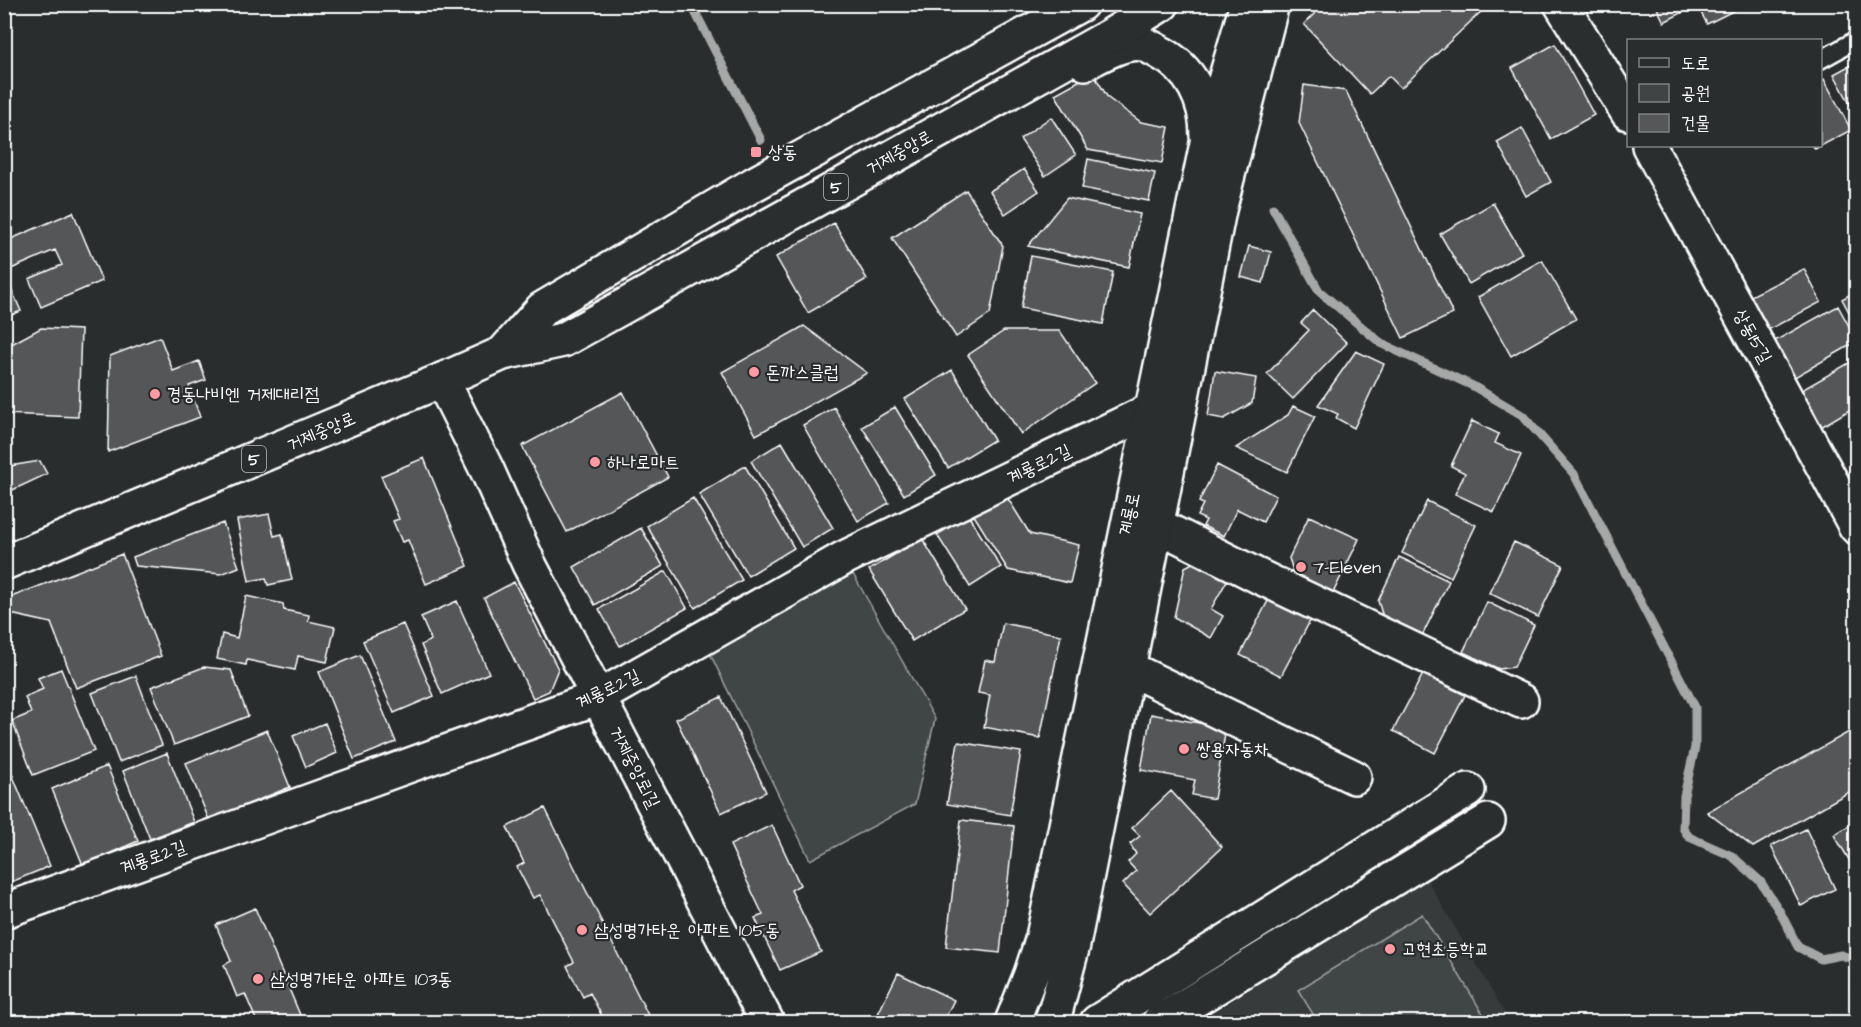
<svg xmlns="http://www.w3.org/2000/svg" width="1861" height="1027" font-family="'Architects Daughter','Poor Story',sans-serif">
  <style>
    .built { fill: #373a3b }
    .green { fill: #414445; stroke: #a0a2a2; stroke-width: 1.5 }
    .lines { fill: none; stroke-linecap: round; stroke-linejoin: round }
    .stream { stroke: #a6a7a7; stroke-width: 9 }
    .building { fill: #555758; stroke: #fff; stroke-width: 1.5 }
    .lane-casing { stroke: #fff; stroke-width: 21 }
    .street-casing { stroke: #fff; stroke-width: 38 }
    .secondary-casing { stroke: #fff; stroke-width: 38 }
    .primary-casing { stroke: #fff; stroke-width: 38 }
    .lane { stroke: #2a2d2e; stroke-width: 16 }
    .street { stroke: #2a2d2e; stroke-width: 33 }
    .secondary { stroke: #2a2d2e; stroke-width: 33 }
    .primary { stroke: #2a2d2e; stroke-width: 33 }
    .poi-dot { fill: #ff9aa2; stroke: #2a2d2e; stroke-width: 2 }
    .labels { text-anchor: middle; stroke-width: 4.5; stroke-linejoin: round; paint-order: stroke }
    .shield { fill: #2a2d2e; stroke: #bfc0c0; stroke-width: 1.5 }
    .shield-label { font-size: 16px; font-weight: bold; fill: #fff }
    .poi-label { font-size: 18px; fill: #fff; stroke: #2a2d2e; text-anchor: start }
    .street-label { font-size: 18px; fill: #fff; stroke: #2a2d2e }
  </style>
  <rect width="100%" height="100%" fill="#2a2d2e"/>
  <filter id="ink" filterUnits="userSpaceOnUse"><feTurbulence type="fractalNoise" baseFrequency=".0167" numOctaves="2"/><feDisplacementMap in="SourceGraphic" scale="12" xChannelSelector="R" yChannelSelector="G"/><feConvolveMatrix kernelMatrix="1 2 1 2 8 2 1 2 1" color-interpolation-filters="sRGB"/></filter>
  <g filter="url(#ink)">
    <path class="built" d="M1425,876l85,146h-310z"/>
    <path class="green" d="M844,558l91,161 -20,85 -105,56 -107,-221z
      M1422,914l66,108h-170l-20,-32z"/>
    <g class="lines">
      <path class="stream" d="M691,4l70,136
        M1273,208l46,83 63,53 91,42 49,29 52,59 121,233v40l-11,49 -1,32 6,9 43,19 28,25 20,31 18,35 23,12 20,-4 15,5
        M1856,976c-4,8 -3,17 0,25"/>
    </g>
    <path class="building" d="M1324,4h165l-88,84 -12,-12 -19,18 -66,-70z
      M1655,4h90v1l-38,19 -10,-19 -33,17z
      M1555,44l39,71 -43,24 -39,-71z
      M1856,62v53l-22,-41z
      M1093,73l15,25 33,24 28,5 -7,36 -74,-13 -33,-56z
      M1824,79l27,51 -36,19 -2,-3h7v-65z
      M1304,85l42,6 107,223 -50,24 -104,-215z
      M1051,117l25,38 -31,21 -25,-37z
      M1522,128l29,54 -25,14 -29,-54z
      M1088,159l67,14 -6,28 -67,-13z
      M1024,169l15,22 -34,23 -15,-23z
      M966,190l37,56 -13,68 -34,23 -64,-99z
      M1067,198l73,16 -11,53 -101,-21z
      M1493,203l29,50 -53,31 -29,-50z
      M73,212l29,69 -61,26 -12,-28 33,-14 -7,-15 -51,22v-30z
      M834,223l33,56 -59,34 -32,-56z
      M1249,246l22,6 -8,31 -22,-6z
      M1031,256l82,16 -10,52 -82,-16z
      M1542,260l34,59 -65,37 -33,-59z
      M1804,269l17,33 -55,29 -17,-34z
      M4,272l17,39 -17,7z
      M1856,291v34l-14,-26z
      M1838,306l18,33v3l-63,36 -20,-36z
      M1313,310l34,33 -54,56 -26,-25 42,-44 -8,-7z
      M804,326l63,47 -111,62 -34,-63z
      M41,328l40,2 -3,87 -74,-3v-66z
      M1004,331h56l35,52 -74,51 -53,-79z
      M160,337l13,34 26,-10 7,19 -17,6 11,31 -92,35 2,-96z
      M1356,351l28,13 -30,64 -18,-10 2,-4 -20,-9z
      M1856,359v47l-35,21 -21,-36z
      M952,370l42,70 -46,28 -43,-69z
      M1215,371l41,7 -4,25 -28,16 -16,-3z
      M623,392l45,85 -101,55 -45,-86z
      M1293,406l22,10 -28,56 -51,-24 52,-33z
      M834,407l55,96 -31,18 -55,-96z
      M895,407l41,68 -32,20 -42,-68z
      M1472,421l27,13 -4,9 26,12 -27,57 -39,-18 10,-21 -14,-7z
      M782,442l51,86 -31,19 -51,-86z
      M424,458l44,108 -42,18 -18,-44 -6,2 -9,-21 6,-2 -18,-43z
      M40,461l7,13 -43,20v-27z
      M1217,465l59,31 -13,26 -26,-13 -13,27 -21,-10 3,-6 -9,-4 6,-12 -4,-2z
      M745,466l49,82 -46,28 -49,-82z
      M1002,489l28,45 49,11 -9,38 -62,-13 -38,-61z
      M693,498l49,82 -47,28 -48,-82z
      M1427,501l49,24 -25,52 -49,-24z
      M269,514l5,22 8,-2 10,46 -24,5 -2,-7 -17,3 -12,-61z
      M968,515l33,52 -31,20 -33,-52z
      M1309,516l50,23 -26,54 -39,-19 -5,-16z
      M223,523l16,44 -18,7 -85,-8 -3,-9z
      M641,528l22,38 -68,39 -21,-38z
      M922,538l43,71 -53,32 -43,-71z
      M1514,542l49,23 -25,52 -49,-24z
      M122,554l39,102 -85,32 -25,-65 -40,-9 -5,-15z
      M1399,557l50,24 -27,55 -39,-19 -5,-16z
      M1198,560l31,17 -18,32 12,7 -12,22 -37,-21 11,-50z
      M666,571l21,37 -67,38 -21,-37z
      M514,582l44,87 -9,22 -16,7 -49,-100z
      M246,596l37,8 1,6 25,5 -1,6 27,6 -8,35 -29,-6 -3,14 -48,-10 -1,5 -29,-6 5,-25 15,4z
      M1270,597l41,22 -30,57 -41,-21z
      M457,601l32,72 -47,21 -21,-49 10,-5 -10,-23z
      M1487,602l47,23 -20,42 -15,2 -36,-17z
      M1003,623l58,12 -21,103 -56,-11 6,-32 -12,-2 7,-33 10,2z
      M403,624l31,72 -40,17 -31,-72z
      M360,655l36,87 -42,17 -35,-87z
      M204,667l27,3 17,46 -74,29 -23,-58z
      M61,669l33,82 -61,24 -21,-54 19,-8 -6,-16 18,-8 -5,-11z
      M1423,674l42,21 -30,58 -42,-22z
      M136,676l26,69 -43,17 -27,-69z
      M721,697l45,95 -45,21 -45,-94z
      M1151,714l75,14 -12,71 -22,-4 3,-15 -54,-10z
      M325,723l12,30 -31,14 -13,-31z
      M1856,728v60l-103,59 -46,-35z
      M267,730l23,57 -81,33 -23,-57z
      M958,742l63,10 -11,63 -63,-11z
      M167,753l27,69 -44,17 -27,-68z
      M107,766l31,75 -55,24 -31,-76z
      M12,774l38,92 -46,19v-108z
      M1171,791l51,56 -72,66 -27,-29 13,-13 -8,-9 8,-8 -6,-10 10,-8 -8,-8z
      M545,808l105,211 -8,3h-37l-15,-29 -7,4 -16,-31 7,-4 -34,-67 -7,3 -16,-31 7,-4 -17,-36z
      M961,820l53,6 -14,127 -54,-6z
      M1856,821v50l-22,-36z
      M772,825l28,60 -9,5 30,62 -41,18 -25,-52 8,-3 -33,-70z
      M1806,829l29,60 -34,17 -30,-60z
      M255,908l48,114h-46l-12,-28 -8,3 -13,-32 7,-4 -15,-36z
      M898,973l56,27 -11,22h-69z"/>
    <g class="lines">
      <defs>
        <path id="lane" d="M1820,60l36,-20"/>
        <path id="street" d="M1561,4l67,109
          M1649,146l207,381
          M442,380l45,90 42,94 238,458
          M1157,525l101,51 263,125
          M1128,668l226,109
          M4,911l595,-214 245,-139 307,-148 24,-8"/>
        <path id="secondary" d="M1085,63c16,-8 38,-22 57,-19 5,1 12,5 17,8 32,16 48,49 48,84
          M1012,1022l19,-48 12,-37 164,-794 40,-139
          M1051,1022l5,-13 17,-64 146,-735 53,-206
          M1097,1022l371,-232
          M1159,1022l329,-201"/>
        <path id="primary" d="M503,353l39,-44 212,-125 327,-180
          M4,563l438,-183 61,-27 60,-13 545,-303 54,-33"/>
      </defs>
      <use href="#lane" class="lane-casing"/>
      <use href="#street" class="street-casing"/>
      <use href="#secondary" class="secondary-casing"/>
      <use href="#primary" class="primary-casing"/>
      <use href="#lane" class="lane"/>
      <use href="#street" class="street"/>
      <use href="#secondary" class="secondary"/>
      <use href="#primary" class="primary"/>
    </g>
  </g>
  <g class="poi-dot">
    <rect x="750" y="146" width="12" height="12" rx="3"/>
    <circle cx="754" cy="372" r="6"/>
    <circle cx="155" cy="394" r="6"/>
    <circle cx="595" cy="462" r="6"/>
    <circle cx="1301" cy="567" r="6"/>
    <circle cx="1184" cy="749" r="6"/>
    <circle cx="582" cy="930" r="6"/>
    <circle cx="1390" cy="949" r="6"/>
    <circle cx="258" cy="979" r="6"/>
  </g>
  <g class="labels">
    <g class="shield">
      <rect x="824" y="174" width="24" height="26" rx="4.5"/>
      <rect x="242" y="446" width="24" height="26" rx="4.5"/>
    </g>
    <g class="shield-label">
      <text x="836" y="193">5</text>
      <text x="254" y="465">5</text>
    </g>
    <g class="poi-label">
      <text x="768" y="158">상동</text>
      <text x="766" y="378">돈까스클럽</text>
      <text x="167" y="400">경동나비엔 거제대리점</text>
      <text x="607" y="468">하나로마트</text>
      <text x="1313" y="573">7-Eleven</text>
      <text x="1196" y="755">쌍용자동차</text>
      <text x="594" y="936">삼성명가타운 아파트 105동</text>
      <text x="1402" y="955">고현초등학교</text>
      <text x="270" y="985">삼성명가타운 아파트 103동</text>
    </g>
    <g class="street-label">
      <text transform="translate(899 152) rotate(-29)" y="6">거제중앙로</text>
      <text transform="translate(1753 336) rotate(61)" y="6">상동15길</text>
      <text transform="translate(321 431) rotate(-23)" y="6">거제중앙로</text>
      <text transform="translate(1039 464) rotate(-26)" y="6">계룡로2길</text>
      <text transform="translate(1129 514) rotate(-78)" y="6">계룡로</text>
      <text transform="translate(608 689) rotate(-26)" y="6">계룡로2길</text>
      <text transform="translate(635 767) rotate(63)" y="6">거제중앙로1길</text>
      <text transform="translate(153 857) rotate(-20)" y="6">계룡로2길</text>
    </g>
  </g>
  <rect width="1861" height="1027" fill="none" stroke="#2a2d2e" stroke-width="24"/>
  <rect x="12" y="12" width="1837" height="1003" fill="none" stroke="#fff" stroke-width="2" filter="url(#ink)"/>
  <rect x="1627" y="39" width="195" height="108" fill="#2a2d2e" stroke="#7f8182" stroke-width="1.5"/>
  <rect x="1639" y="58" width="30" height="9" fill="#2a2d2e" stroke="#7f8182" stroke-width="1.5"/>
  <text x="1681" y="69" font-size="18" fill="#ffffff">도로</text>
  <rect x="1639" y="84" width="30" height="18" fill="#414445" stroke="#7f8182" stroke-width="1.5"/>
  <text x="1681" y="99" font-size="18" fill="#ffffff">공원</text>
  <rect x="1639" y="114" width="30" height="18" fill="#555758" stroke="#7f8182" stroke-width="1.5"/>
  <text x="1681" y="129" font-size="18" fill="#ffffff">건물</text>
</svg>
